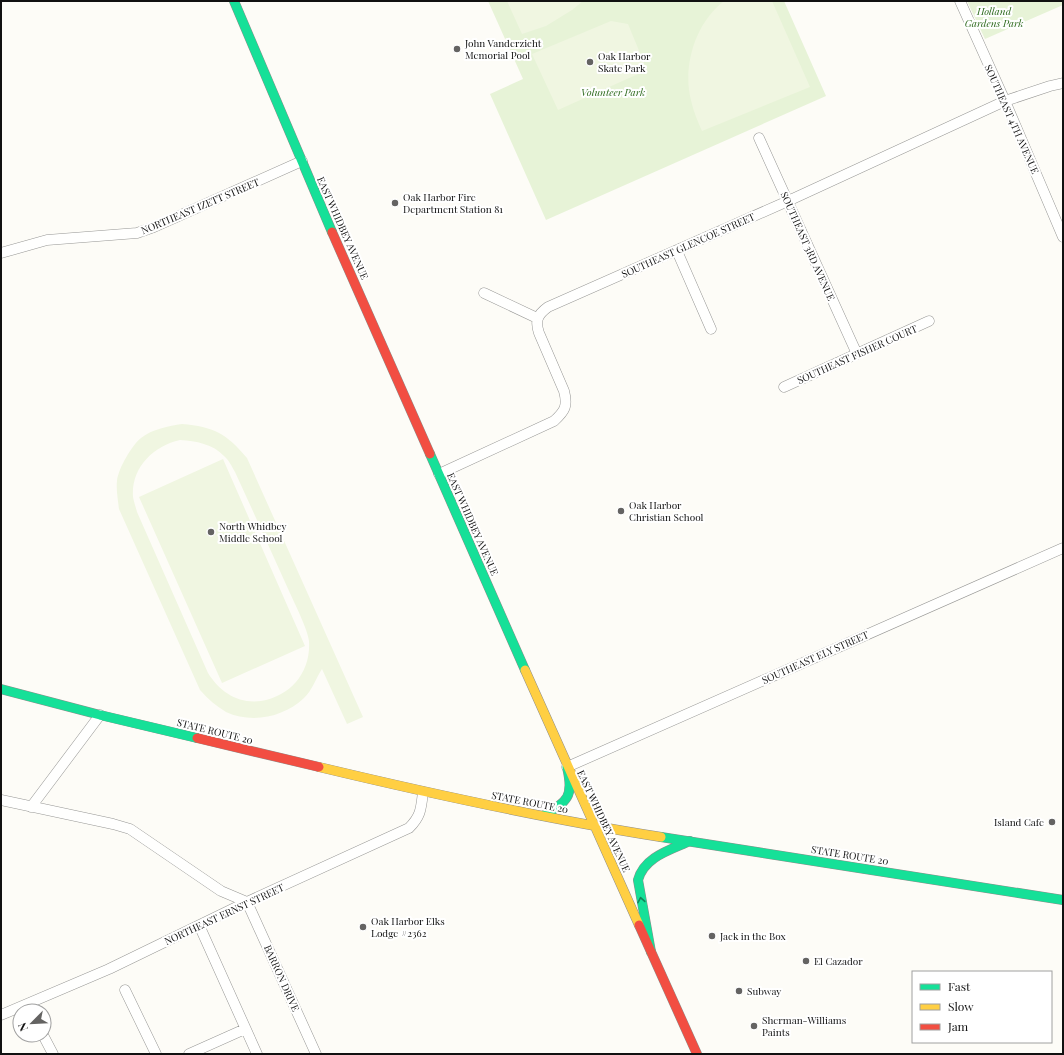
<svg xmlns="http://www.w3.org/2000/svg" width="1064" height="1055" font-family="'Playfair Display',serif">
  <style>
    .green { fill: #e7f3d7 }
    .pitch { fill: #f0f6e1; fill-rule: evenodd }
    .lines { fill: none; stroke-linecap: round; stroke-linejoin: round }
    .street-casing { stroke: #979795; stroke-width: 11 }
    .fast-casing { stroke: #8e8d8b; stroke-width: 10 }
    .slow-casing { stroke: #8e8d8b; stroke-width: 10 }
    .jam-casing { stroke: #8e8d8b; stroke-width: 10 }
    .street { stroke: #fffffe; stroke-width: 10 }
    .fast { stroke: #16e098; stroke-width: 9 }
    .slow { stroke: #ffcf43; stroke-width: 9 }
    .jam { stroke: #f24e42; stroke-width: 9 }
    .oneway { stroke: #14835b }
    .poi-dot { fill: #646362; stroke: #fff; stroke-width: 1.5 }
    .labels { text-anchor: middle; stroke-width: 4; stroke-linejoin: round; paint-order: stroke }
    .park-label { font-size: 10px; font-style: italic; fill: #2f6b1f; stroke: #fff }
    .poi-label { font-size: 10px; fill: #111; stroke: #fff; text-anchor: start }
    .street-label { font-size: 10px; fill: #111; stroke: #fff }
  </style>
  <rect width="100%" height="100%" fill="#fdfcf7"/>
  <path class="green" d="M488,1h296l42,95 -280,124 -56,-126 33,-15z
    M967,1h96v4l-78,34z"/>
  <path class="pitch" d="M507,1h76l-11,9 -26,16 -24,8z
    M724,1h48l38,86 -108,44c-6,-13 -11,-27 -13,-41 -4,-32 9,-69 35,-89z
    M611,21l17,3 19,46 -89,40 -26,-56z
    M182,424c32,3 44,9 65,34l116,259 -16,7 -25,-55c-6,9 -10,22 -18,29 -20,19 -52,26 -78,14 -10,-6 -18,-13 -26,-22l-81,-181c-1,-9 -3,-19 -2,-28 1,-12 15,-36 24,-43 11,-9 28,-12 41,-14zM180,440c16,1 33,4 44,16 5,4 8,11 11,16 18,39 36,79 54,119 5,11 19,39 20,50 2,31 -18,55 -48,60 -23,3 -41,-9 -53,-28l-71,-161c-1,-4 -3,-10 -4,-15 -2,-29 20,-51 47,-57z
    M223,459l82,187 -83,37 -83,-186z"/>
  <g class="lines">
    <defs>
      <path id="street" d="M960,1l45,100 58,136
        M759,138l98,216
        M677,251l34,78
        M1,253l46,-13 90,-7 17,-6 148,-66
        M484,293l53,25
        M784,387l145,-66
        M439,474l115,-53c11,-10 14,-15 10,-30l-25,-58c-4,-12 -2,-18 9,-26l240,-106 217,-100 45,-15 13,-3
        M567,767l496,-219
        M1,800l112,24 17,5 91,62 26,11
        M31,807l69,-92
        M247,902l69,152
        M199,925l58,129
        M125,990l31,64
        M1,1015l108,-46 138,-67 162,-74c12,-12 12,-19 14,-36
        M43,1035l10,19
        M189,1054l56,-25"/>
      <path id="fast" d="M234,1l98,231
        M430,454l95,216
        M1,689l99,26 97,23
        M543,816c25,-15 31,-19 24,-49
        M661,837l402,63
        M651,952l-13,-72c6,-23 32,-30 52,-39"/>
      <path id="slow" d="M525,670l114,255
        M319,767c113,27 227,52 342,70"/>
      <path id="jam" d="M332,232l98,222
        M197,738l122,29
        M639,925l58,129"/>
    </defs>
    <use href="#street" class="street-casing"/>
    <use href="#fast" class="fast-casing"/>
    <use href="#slow" class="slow-casing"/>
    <use href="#jam" class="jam-casing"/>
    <use href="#street" class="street"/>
    <use href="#fast" class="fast"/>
    <use href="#slow" class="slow"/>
    <use href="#jam" class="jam"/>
  </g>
  <defs><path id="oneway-chevron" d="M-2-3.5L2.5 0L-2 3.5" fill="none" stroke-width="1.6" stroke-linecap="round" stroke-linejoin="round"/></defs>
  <use class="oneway" href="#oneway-chevron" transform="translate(641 900) rotate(-100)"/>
  <g class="poi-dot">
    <circle cx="457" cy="49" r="4"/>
    <circle cx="590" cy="62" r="4"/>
    <circle cx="395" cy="203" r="4"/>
    <circle cx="621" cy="511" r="4"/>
    <circle cx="211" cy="532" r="4"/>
    <circle cx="1052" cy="822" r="4"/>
    <circle cx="363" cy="927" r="4"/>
    <circle cx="712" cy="936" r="4"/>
    <circle cx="806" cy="961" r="4"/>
    <circle cx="739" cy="991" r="4"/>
    <circle cx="754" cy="1026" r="4"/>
  </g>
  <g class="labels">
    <g class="park-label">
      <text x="994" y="15">Holland<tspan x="994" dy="12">Gardens Park</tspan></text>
      <text x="613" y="96">Volunteer Park</text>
    </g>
    <g class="poi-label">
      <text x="465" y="47">John Vanderzicht<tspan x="465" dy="12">Memorial Pool</tspan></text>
      <text x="598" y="60">Oak Harbor<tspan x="598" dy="12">Skate Park</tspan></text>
      <text x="403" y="201">Oak Harbor Fire<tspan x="403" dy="12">Department Station 81</tspan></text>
      <text x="629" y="509">Oak Harbor<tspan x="629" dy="12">Christian School</tspan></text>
      <text x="219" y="530">North Whidbey<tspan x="219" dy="12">Middle School</tspan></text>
      <text x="1044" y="826" text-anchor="end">Island Cafe</text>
      <text x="371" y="925">Oak Harbor Elks<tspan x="371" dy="12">Lodge #2362</tspan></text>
      <text x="720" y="940">Jack in the Box</text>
      <text x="814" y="965">El Cazador</text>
      <text x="747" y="995">Subway</text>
      <text x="762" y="1024">Sherman-Williams<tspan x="762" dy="12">Paints</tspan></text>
    </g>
    <g class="street-label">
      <text transform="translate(1012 119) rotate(66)" y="4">SOUTHEAST 4TH AVENUE</text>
      <text transform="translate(200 206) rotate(-23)" y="4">NORTHEAST IZETT STREET</text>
      <text transform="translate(343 228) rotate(66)" y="4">EAST WHIDBEY AVENUE</text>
      <text transform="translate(688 245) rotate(-24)" y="4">SOUTHEAST GLENCOE STREET</text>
      <text transform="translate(808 246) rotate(66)" y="4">SOUTHEAST 3RD AVENUE</text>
      <text transform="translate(857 354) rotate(-24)" y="4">SOUTHEAST FISHER COURT</text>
      <text transform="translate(473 524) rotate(66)" y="4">EAST WHIDBEY AVENUE</text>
      <text transform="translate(815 657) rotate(-24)" y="4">SOUTHEAST ELY STREET</text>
      <text transform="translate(215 731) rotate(14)" y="4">STATE ROUTE 20</text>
      <text transform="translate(530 802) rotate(11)" y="4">STATE ROUTE 20</text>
      <text transform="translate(604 821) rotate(65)" y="4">EAST WHIDBEY AVENUE</text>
      <text transform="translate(850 855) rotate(9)" y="4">STATE ROUTE 20</text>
      <text transform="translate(224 914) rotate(-25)" y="4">NORTHEAST ERNST STREET</text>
      <text transform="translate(282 978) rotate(66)" y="4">BARRON DRIVE</text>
    </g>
  </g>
  <rect width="1064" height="1055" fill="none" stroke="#111111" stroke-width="4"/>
  <rect x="912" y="971" width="140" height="72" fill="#ffffff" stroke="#a0a0a0"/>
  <rect x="920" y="984" width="20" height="6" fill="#16e098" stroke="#a0a0a0"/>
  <text x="948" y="991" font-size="12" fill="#111111">Fast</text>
  <rect x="920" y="1004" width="20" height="6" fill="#ffcf43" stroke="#a0a0a0"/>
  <text x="948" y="1011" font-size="12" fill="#111111">Slow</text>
  <rect x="920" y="1024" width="20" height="6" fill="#f24e42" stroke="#a0a0a0"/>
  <text x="948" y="1031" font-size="12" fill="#111111">Jam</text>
  <g transform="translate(32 1023) rotate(246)"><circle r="19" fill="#ffffff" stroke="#a0a0a0"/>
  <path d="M0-3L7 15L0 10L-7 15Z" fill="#646362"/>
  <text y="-6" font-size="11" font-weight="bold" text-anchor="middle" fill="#111111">N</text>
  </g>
</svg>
